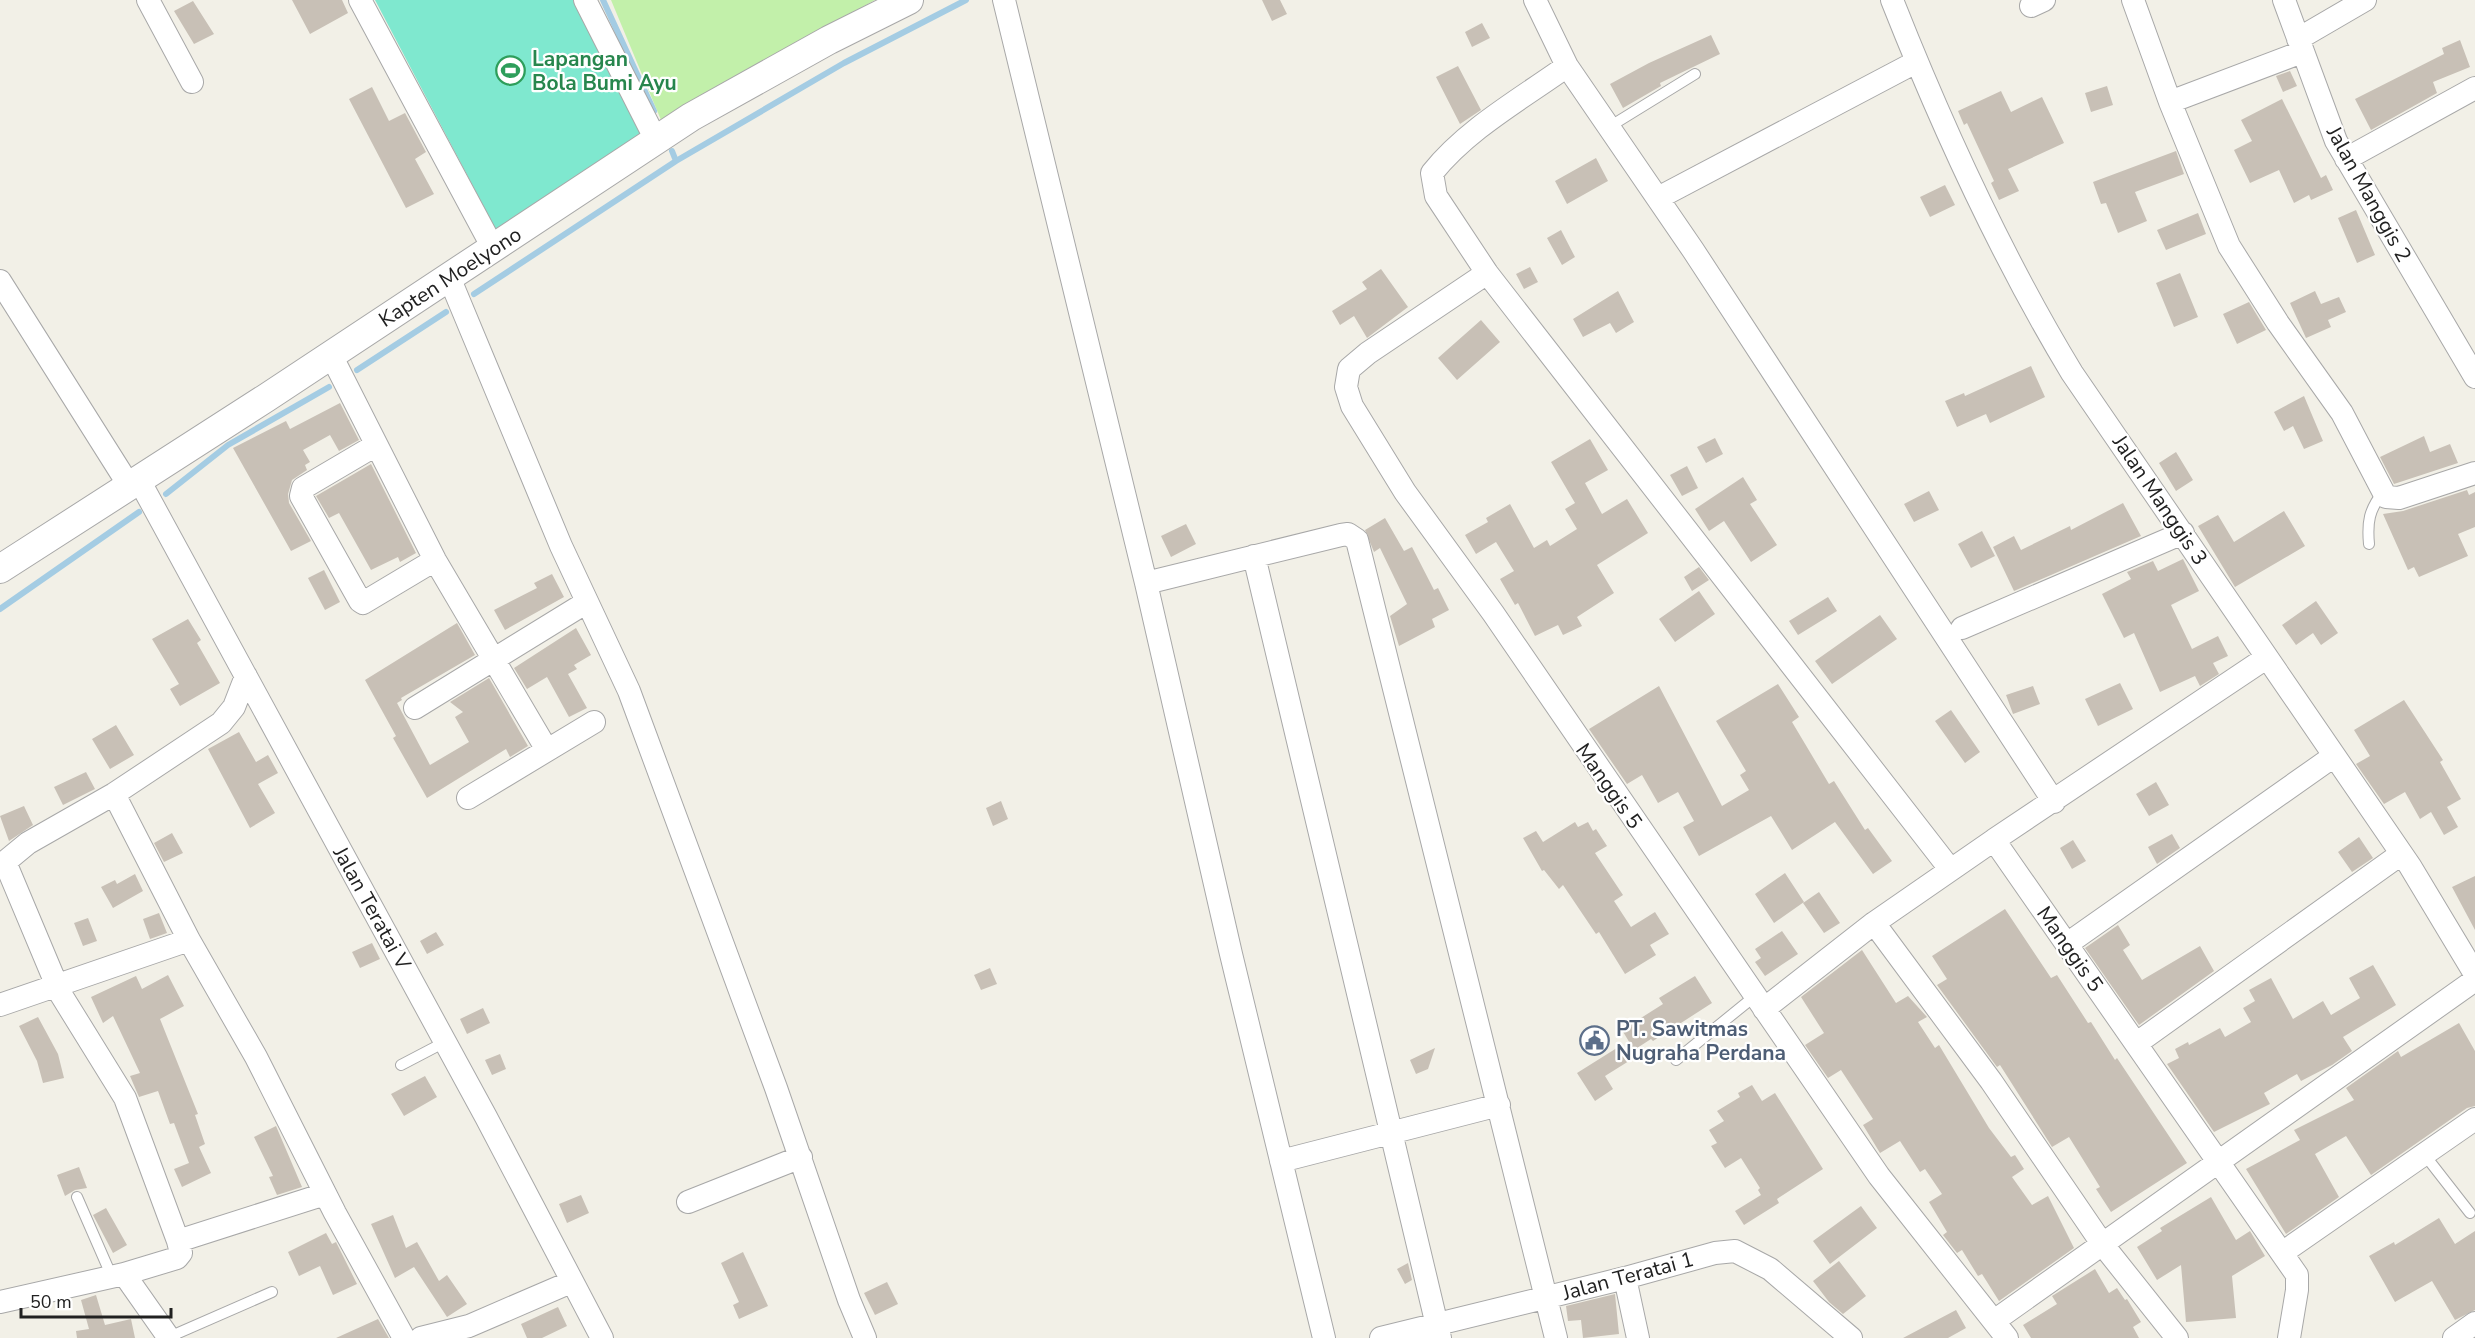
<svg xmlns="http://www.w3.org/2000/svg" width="2475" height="1338" font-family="'Nunito Sans',sans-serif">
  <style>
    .grass { fill: #c2f0aa }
    .pitch { fill: #7fe8cf }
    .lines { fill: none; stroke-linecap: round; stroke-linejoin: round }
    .stream { stroke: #a4cce3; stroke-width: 6 }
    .building { fill: #c8c0b6 }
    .service-casing { stroke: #a8a8a8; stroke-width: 12 }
    .minor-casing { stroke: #a8a8a8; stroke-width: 24 }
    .tertiary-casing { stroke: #a8a8a8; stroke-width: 30 }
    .service { stroke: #fff; stroke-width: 10 }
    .minor { stroke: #fff; stroke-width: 22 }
    .tertiary { stroke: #fff; stroke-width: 28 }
    .labels { text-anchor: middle; stroke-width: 4.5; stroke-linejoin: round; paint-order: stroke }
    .leisure-label { font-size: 21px; font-weight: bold; fill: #27864d; stroke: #fff; text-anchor: start }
    .street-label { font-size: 21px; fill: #212121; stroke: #fff }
    .service-label { font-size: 21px; font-weight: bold; fill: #4e5e75; stroke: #fff; text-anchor: start }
  </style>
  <rect width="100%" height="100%" fill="#f2f0e7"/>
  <path class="grass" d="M611,0h264l-214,120z"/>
  <path class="pitch" d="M375,0h198l70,136 -147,94z"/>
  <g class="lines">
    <path class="stream" d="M603,0l51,111
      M672,151l4,10
      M474,294l202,-133 168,-98 122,-63
      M357,370l89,-58
      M166,494l62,-49 101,-58
      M0,609l139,-97"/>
  </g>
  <path class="building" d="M292,0h50l6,13 -38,21z
    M1262,0h18l7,14 -15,7z
    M193,1l21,33 -20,10 -20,-33z
    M1482,23l8,15 -18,9 -7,-15z
    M1711,35l9,19 -60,29 1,3 -38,22 -13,-24 39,-21z
    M2460,40l10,27 -37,15 4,11 -66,37 -16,-31 89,-45 -2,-6z
    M1458,66l23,44 -21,14 -24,-47z
    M2290,71l7,15 -14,6 -7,-16z
    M2107,86l6,19 -22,7 -6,-19z
    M372,87l17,34 16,-8 21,39 -11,7 19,35 -28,14 -57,-109z
    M2001,91l10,21 31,-15 22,46 -56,26 11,22 -20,9 -8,-17 3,-2 -27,-58 -3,2 -6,-14z
    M2282,99l39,79 5,-3 7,15 -22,10 -2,-5 -15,8 -15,-33 -29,13 -16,-33 18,-9 -11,-21z
    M2176,151l8,23 -49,18 12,29 -29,12 -12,-30 -5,1 -8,-22z
    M1596,158l12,23 -41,23 -12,-23z
    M1945,185l10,20 -25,12 -10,-20z
    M2356,210l19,45 -18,8 -19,-45z
    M2198,213l8,21 -40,16 -9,-20z
    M1561,230l14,27 -13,8 -15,-27z
    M1530,267l8,15 -14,7 -8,-15z
    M1381,269l27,38 -41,31 -13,-22 -14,9 -8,-14 35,-22 -5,-7z
    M2180,273l18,44 -24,10 -18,-44z
    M1618,291l16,31 -18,11 -6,-10 -27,14 -10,-18z
    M2315,291l6,13 18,-7 7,15 -18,8 3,7 -25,11 -16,-35z
    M2249,302l17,28 -29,14 -14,-30z
    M1481,320l19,22 -43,38 -19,-22z
    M2031,366l14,31 -55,26 -4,-9 -29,13 -12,-26 19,-8 1,3z
    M2304,396l19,45 -19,8 -11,-23 -9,5 -10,-19z
    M340,403l19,37 -20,11 -9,-16 -27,15 7,12 -5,3 2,5 -15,10 -4,14 1,9 22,38 -20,10 -58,-103 53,-27 4,8z
    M2424,436l6,16 20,-8 8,19 -64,21 -14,-27z
    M1715,438l8,16 -17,9 -9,-16z
    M1590,439l18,31 -23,13 17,31 25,-15 21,34 -51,32 17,28 -37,24 5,9 -19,9 -5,-10 -23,11 -17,-33 -3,2 -15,-26 14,-8 -18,-29 -20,12 -11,-19 23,-13 -2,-4 24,-14 24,44 13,-8 3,6 27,-17 -12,-20 10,-6 -24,-41z
    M2176,452l17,28 -17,11 -17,-28z
    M371,464l45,89 -16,9 -2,-5 -27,13 -32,-57 -10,5 -13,-22z
    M1687,466l11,22 -16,8 -12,-21z
    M1743,477l14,23 -7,4 27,41 -26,17 -27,-41 -15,10 -14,-22z
    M2467,490l2,5 6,-3v35l-17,7 10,22 -49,21 -5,-10 -6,3 -25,-56 20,-3z
    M1929,491l10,19 -25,12 -10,-18z
    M2123,503l18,33 -127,55 -21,-44 21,-11 7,14 49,-24 1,4z
    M2284,511l21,35 -70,41 -37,-61 20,-11 16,27z
    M1385,518l19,33 8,-4 22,43 4,-2 11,22 -17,9 3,8 -36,19 -9,-30 17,-12 -27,-56 -6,4 -9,-22z
    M1186,524l10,20 -25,13 -10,-21z
    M1982,531l13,25 -24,12 -13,-24z
    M2183,559l16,32 -28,14 21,44 26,-13 10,20 -15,7 6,11 -19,12 -5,-10 -35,16 -26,-59 -10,5 -22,-44 29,-15 -4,-7 26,-11 5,10z
    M1699,567l10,13 -17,11 -8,-14z
    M324,570l16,32 -15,8 -17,-32z
    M552,574l12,23 -59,33 -11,-20 43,-22 -3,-5z
    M1699,591l16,23 -40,28 -16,-23z
    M1828,597l9,14 -39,24 -9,-14z
    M2316,601l22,32 -17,12 -8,-12 -17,12 -14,-20z
    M1880,615l17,24 -65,45 -17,-23z
    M188,619l13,21 -4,3 23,40 -40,23 -10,-17 9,-5 -27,-45z
    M457,623l18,32 -74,43 1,2 -5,3 33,62 39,-23 -14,-25 8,-5 -13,-10 39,-24 39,68 -18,11 -4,-8 -79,49 -34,-60 3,-2 -31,-56z
    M576,628l15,27 -17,10 3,4 -9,5 19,34 -18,9 -22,-40 -20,12 -13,-21z
    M2120,683l13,26 -35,17 -13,-27z
    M1778,684l21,33 -7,5 37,62 5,-3 31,49 3,-2 24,33 -19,13 -38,-52 -43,28 -21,-34 -72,40 -16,-29 11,-6 -16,-29 -20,11 -16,-28 -15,9 -38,-55 70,-43 63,120 27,-16 -9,-15 6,-4 -30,-50z
    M2033,686l7,18 -27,10 -7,-19z
    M2404,700l39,60 -3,2 21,37 -14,8 11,20 -14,8 -13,-23 -11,7 -15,-27 -21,12 -28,-40 14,-8 -16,-26z
    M1951,710l29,42 -15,11 -30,-42z
    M116,725l18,30 -24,14 -18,-30z
    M239,732l17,30 12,-7 10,18 -20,11 17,29 -25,15 -42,-79z
    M86,772l9,17 -32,16 -9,-18z
    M2156,782l13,23 -20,11 -13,-22z
    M1001,801l7,18 -15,7 -7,-18z
    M24,806l9,19 -24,16 -9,-25z
    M1575,822l3,5 10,-5 5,9 3,-2 11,17 -12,7 28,42 -9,6 17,26 24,-15 14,22 -19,11 6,10 -31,19 -26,-42 -3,2 -33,-49 -4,4 -15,-19 -2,1 -19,-33 13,-7 7,11z
    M172,833l11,20 -19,9 -10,-19z
    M2172,834l8,14 -23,16 -9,-17z
    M2359,837l14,21 -21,14 -14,-20z
    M2073,840l13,21 -14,8 -12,-21z
    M1785,873l19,29 -30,21 -19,-29z
    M135,874l8,17 -30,17 -12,-21 14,-7 2,4z
    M2475,876v54l-23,-43z
    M1819,892l21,31 -16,10 -21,-30z
    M2005,909l46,69 6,-3 31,48 3,-1 24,38 2,-2 70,105 -76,49 -15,-23 4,-2 -31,-50 -17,10 -52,-82 -3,2 -60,-82 10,-6 -15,-23z
    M159,913l8,20 -17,6 -7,-20z
    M88,918l9,23 -14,5 -9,-23z
    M2118,925l12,20 -7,5 19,30 58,-34 14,25 -75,54 -54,-77z
    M1782,931l16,23 -33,22 -10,-14 6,-4 -6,-9z
    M436,932l8,13 -17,9 -7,-13z
    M372,943l8,16 -20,9 -8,-16z
    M1862,950l34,53 12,-7 19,21 -9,5 17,26 4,-3 50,83 22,29 4,-2 9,14 -12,8 20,28 16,-9 26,52 -75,53 -17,-27 -4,2 -16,-26 -5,3 -14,-18 4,-3 -18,-30 13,-8 -17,-25 -5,3 -20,-31 -20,12 -17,-28 10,-6 -32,-49 -13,8 -23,-33 19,-12 -23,-36z
    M2373,965l23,40 -53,32 9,14 -20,14 -31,16 -4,-7 -33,19 6,11 -56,28 -47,-68 12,-6 -4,-9 13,-7 1,3 31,-17 5,9 26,-15 -8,-14 12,-7 -6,-11 22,-12 22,41 30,-18 8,14 29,-17 -11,-20z
    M990,968l7,16 -16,6 -7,-15z
    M168,975l16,31 -24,13 38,95 -3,1 10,29 -6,3 12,26 -29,14 -8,-18 15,-6 -15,-40 -4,1 -12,-33 -19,6 -9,-21 10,-3 -27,-57 -10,7 -12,-26 45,-21 6,13z
    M1695,976l17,27 -59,38 -2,-2 -17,11 -12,-20 41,-26 -4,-6z
    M483,1008l7,15 -23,11 -7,-15z
    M38,1017l20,37 6,24 -21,5 -6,-22 -18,-35z
    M2459,1023l16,28v55l-8,2 -96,67 -25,-39 -31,18 24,43 -53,37 -40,-65 54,-29 -6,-10 60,-30 -8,-12 52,-37 3,6z
    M1620,1046l9,15 -24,15 8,13 -18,12 -18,-28z
    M1435,1048l-7,21 -12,5 -6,-14z
    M500,1054l6,15 -14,6 -7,-15z
    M425,1076l12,21 -33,19 -13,-22z
    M1752,1085l10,16 13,-8 48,76 -46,30 2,4 -35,22 -9,-14 26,-16 -3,-5 2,-2 -19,-30 -16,10 -14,-22 6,-3 -8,-13 15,-9 -7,-10 23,-14 -2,-4z
    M276,1126l26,61 -25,8 -8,-18 4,-1 -19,-39z
    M79,1167l8,21 -12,2 -10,6 -8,-21z
    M581,1195l8,18 -22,10 -8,-19z
    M2211,1197l25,43 14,-9 15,25 -33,20 4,42 -50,4 -5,-57 -24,15 -20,-33 25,-16 -2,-3z
    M1861,1206l16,22 -47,36 -17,-23z
    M106,1208l21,37 -14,8 -20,-38z
    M393,1215l13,33 11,-6 22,39 8,-6 20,29 -20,13 -33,-50 -19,11 -24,-54z
    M2439,1218l16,26 20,-13v79l-20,10 -23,-39 -37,21 -26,-46 25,-14 1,3z
    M326,1233l6,11 4,-2 21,42 -24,11 -13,-29 -21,10 -11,-24z
    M743,1252l25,54 -29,13 -6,-14 6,-3 -18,-39z
    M1839,1261l27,35 -23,18 -14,-12 -16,-21z
    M1408,1263l4,17 -7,4 -8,-15z
    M2095,1269l14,24 8,-5 8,12 2,-1 14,23 -8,5 6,11h-108l-8,-13 34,-21 -5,-8z
    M887,1282l11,22 -23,11 -11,-22z
    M1615,1294l4,40 -36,4 -2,-18 -13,1 -2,-15z
    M96,1295l9,30 26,-6 4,19h-58l-1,-7 13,-2 -8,-29z
    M558,1307l9,19 -25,12h-15l-6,-14z
    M1956,1310l10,18 -18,10h-45z
    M378,1319l11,19h-53z"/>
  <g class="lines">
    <defs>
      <path id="service" d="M1609,127l86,-53
        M2369,544c-2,-22 0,-34 14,-52
        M1676,1060l79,-64
        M401,1065l44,-23
        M2424,1154l46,59
        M77,1197l35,80
        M169,1337l103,-45"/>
      <path id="minor" d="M148,0l44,82
        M360,0l133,248
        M585,0l71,140
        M1004,0l142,583 85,371 93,384
        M1535,0l32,66 126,184 361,552
        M1892,0c51,129 108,254 180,373l338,493 65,108
        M2133,0l37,102 59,144 49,77 64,90 44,84 13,1 76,-25
        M2284,0l52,141 139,236
        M2031,6l13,-6
        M2298,39l67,-39
        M1567,66c-46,33 -100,63 -135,107l4,23 51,77 463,596
        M2170,102l132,-50
        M2346,159l129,-71
        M1658,198l258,-136
        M1487,273l-119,80 -19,16 -3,18 6,19 53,86 88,121 386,563 128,162
        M449,277l112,269 68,145 147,397 73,212 16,38
        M0,281l130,206
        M331,355l104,205 112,190
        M376,445l-73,43 -2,8 59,105 3,2 72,-43
        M139,480l347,637 116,221
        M1254,556l186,782
        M1146,583l195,-48 7,-1 9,6 199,798
        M1962,628l221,-95
        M2266,658l-272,182 303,435v15l-8,48
        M246,676l-12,31 -13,16 -107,71 75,146 67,117 79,156 69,125
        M415,708l172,-106
        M114,794l-86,49 -23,19 55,131 65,105 53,143 3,12 -4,5 -53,16 45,64
        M468,798l126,-76
        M1874,923l117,158 112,164 74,93
        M2067,944l267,-188
        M0,1005l189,-65
        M1764,1009l110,-86 120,-83
        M2137,1043l264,-189
        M1281,1161l218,-56
        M688,1202l113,-45
        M178,1241l147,-47
        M2282,1253l193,-134
        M1625,1278l13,60
        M0,1302l124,-28
        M1994,1321l481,-341
        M421,1338l48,-12 102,-44
        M1381,1338l244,-60 90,-25 20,-2 35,18 81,69
        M2454,1338l21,-15"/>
      <path id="tertiary" d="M0,569l266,-171 425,-281 138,-77 80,-40"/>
    </defs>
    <use href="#service" class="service-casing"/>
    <use href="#minor" class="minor-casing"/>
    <use href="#tertiary" class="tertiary-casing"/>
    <use href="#service" class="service"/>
    <use href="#minor" class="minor"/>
    <use href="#tertiary" class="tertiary"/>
  </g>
  <defs>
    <symbol id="stadium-ring" viewBox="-11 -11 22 22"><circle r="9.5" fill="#fff" stroke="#2e9e5b" stroke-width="1.5"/><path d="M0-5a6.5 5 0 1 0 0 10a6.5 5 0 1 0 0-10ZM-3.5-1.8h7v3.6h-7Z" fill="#2e9e5b"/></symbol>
    <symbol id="civic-ring" viewBox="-11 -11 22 22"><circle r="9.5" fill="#fff" stroke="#5c6f8a" stroke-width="1.5"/><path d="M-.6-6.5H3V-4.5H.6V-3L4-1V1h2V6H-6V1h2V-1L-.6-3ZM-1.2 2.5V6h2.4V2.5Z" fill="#5c6f8a"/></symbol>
  </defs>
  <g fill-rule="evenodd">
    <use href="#stadium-ring" x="494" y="54" width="33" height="33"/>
    <use href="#civic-ring" x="1578" y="1024" width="33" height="33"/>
  </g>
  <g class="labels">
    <g class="leisure-label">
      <text x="532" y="66">Lapangan<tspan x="532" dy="24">Bola Bumi Ayu</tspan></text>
    </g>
    <g class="street-label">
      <text transform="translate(2369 194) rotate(61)" y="7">Jalan Manggis 2</text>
      <text transform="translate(450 277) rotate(-33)" y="7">Kapten Moelyono</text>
      <text transform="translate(2160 500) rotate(56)" y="7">Jalan Manggis 3</text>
      <text transform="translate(1609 786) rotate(55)" y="7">Manggis 5</text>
      <text transform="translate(372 908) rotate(61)" y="7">Jalan Teratai V</text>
      <text transform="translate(2070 949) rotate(55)" y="7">Manggis 5</text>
      <text transform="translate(1628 1276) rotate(-15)" y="7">Jalan Teratai 1</text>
    </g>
    <g class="service-label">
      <text x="1616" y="1036">PT. Sawitmas<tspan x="1616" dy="24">Nugraha Perdana</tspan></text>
    </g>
  </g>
  <path d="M21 1308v9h150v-9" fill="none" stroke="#212121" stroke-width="3"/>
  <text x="30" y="1308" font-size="18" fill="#212121" stroke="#ffffff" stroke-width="4.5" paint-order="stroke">50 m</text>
</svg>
